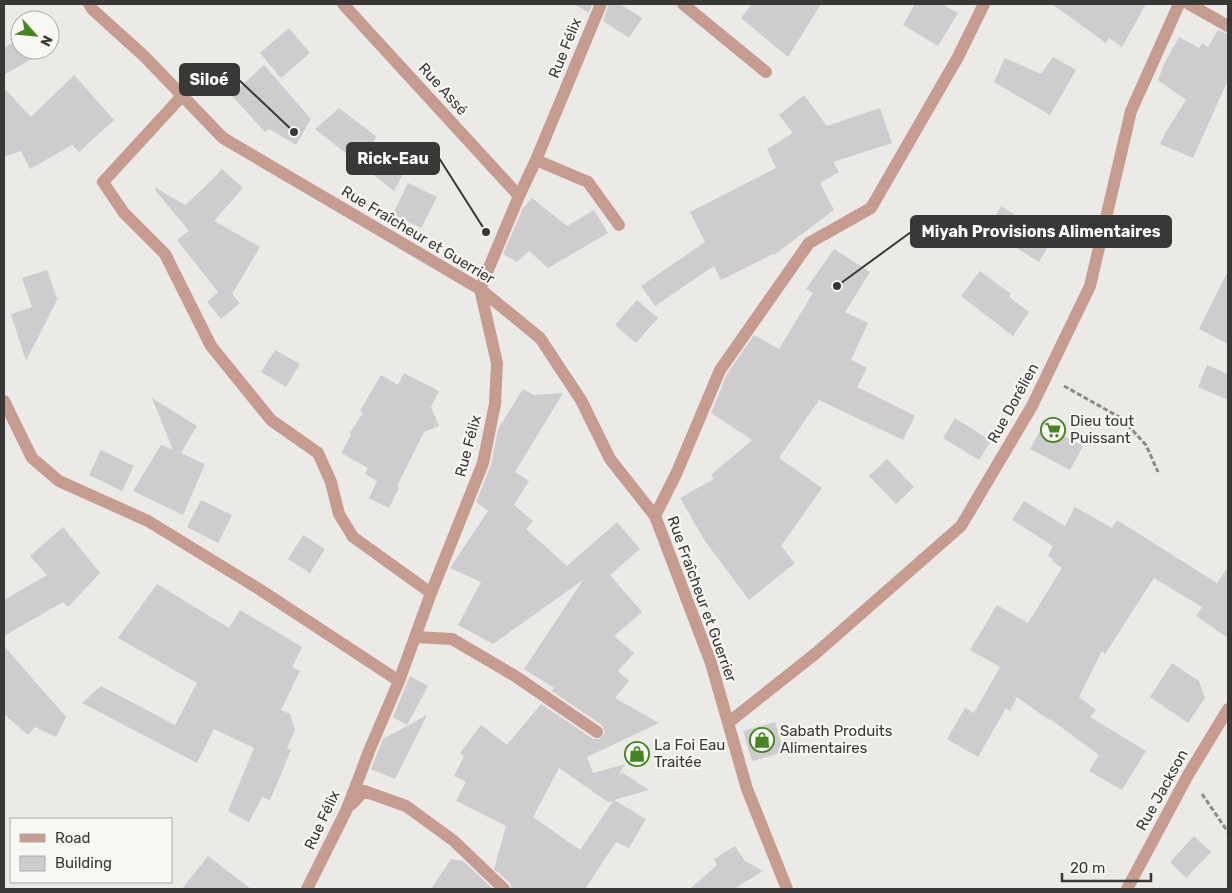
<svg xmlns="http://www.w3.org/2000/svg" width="1232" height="893" font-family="Rubik,sans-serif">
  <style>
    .building { fill: #cecccf; fill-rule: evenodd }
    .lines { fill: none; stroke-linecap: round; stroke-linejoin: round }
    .path { stroke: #8b8a88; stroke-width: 3; stroke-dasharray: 5 2.5; stroke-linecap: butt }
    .minor { stroke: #c69c91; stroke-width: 12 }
    .labels { text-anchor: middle; stroke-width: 4.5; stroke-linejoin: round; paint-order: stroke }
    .street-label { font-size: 15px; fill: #393837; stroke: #f9f7f4 }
    .poi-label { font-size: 15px; fill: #393837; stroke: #f9f7f4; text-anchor: start }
    .leader { fill: none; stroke: #393837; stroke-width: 2 }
    .callout-dot { fill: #393837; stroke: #f9f7f4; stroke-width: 2 }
    .callout { fill: #393837; stroke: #393837; stroke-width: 2 }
    .callout-label { font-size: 16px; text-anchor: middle; font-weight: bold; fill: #fff }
  </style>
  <rect width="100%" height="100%" fill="#eceae7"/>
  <path class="building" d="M574,4h18l-3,9z
    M609,4h11l22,14 -13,20 -26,-17z
    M752,4h69l-33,53 -47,-39z
    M915,4h27l16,9 -20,33 -35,-21z
    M1052,4h94l-24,43 -13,-9 -3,5z
    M289,28l21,25 -29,25 -21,-25z
    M1218,30l10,4v46l-35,78 -33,-14 5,-11 21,-33 -28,-20 6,-16 15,-27 20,11 3,-5 6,4z
    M20,38v12h8l5,8 -29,17v-27z
    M1053,57l23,13 -26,45 -56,-33 11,-24 36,16z
    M264,65l47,54 -15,26 -27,-16 -4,3 -34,-37z
    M74,75l40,45 -35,32 -7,-7 -42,24 -9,-18 -17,6v-69l27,29z
    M804,95l23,31 53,-18 12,35 -59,19 6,10 -19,11 14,27 -60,45 -1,-1 -52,26 -7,-14 -59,40 -14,-20 64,-44 -15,-30 86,-44 -9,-19 26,-16 -14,-18z
    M339,108l38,29 -4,4 37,19 -16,31 -79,-62z
    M222,169l21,19 -29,33 46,26 -28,47 8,9 -19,16 -14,-17 11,-10 -41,-52 12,-9 -34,-41 1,-2 29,17 24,-22z
    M408,183l29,14 -16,31 -28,-14z
    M532,198l35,28 27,-16 14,23 -60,35 -19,-17 -12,11 -14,-8 20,-46z
    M1001,206l52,32 -14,24 -51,-32z
    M834,249l36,23 -25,40 23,11 -17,37 16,8 -10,19 58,29 -12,24 -84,-40 -40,58 43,30 -41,58 14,17 -46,37 -44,-59 -25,-43 34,-19 -3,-4 41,-35 -41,-27 16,-39 27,-39 25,14 34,-56 -7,-4z
    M47,270l10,28h1l-32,63 -15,-47 21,-7 -10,-29z
    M980,271l31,23 -2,3 20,15 -16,24 -52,-40z
    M1228,271v73l-29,-15z
    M637,300l21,18 -22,25 -21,-18z
    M275,350l25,14 -14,23 -25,-15z
    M1207,365l21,9v26l-30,-13z
    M404,373l35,18 -8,16 8,19 -15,6 -27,54 2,2 -10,20 -20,-10 8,-17 -12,-7 3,-6 -27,-15 10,-18 -2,-1 14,-21 -3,-2 21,-36 17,10z
    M523,389l11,6 29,-2 -48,79 14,9 -15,24 19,16 -7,8 41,37 50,-44 23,27 -30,26 32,37 -28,24 20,17 -16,18 11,10 -14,17 44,25 -72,34 6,16 32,-9 -6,10 4,-1 26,17 -35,10 32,19 -17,29 -13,-6 -31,47h-73l-2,-6 -16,-14 12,-43 -50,-25 10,-19 -12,-6 10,-20 -4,-3 21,-28 26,20 34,-41 52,35h7l5,-6 -3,-8 -50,-34 2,-3 -30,-19 59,-89 -90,64 -35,-19 23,-43 -31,-14 38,-57 -12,-9 15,-37 7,-36zM559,768l49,34 5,-1 -33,49 -47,-33z
    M152,398l45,28 -16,27 24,11 -22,51 -50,-24 28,-46 12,5z
    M955,418l36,23 -12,19 -36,-22z
    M1043,425l40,21 -13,24 -40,-21z
    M101,450l33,16 -12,25 -33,-16z
    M887,459l27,28 -18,17 -27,-28z
    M201,500l31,15 -14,28 -31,-16z
    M1024,501l41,25 10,-19 37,21 5,-8 100,63 11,-16v71l-32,-22 6,-9 -48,-29 -49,76 -3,-3 -23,46 17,13 -6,7 56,34 -24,39 -33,-19 10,-16 -49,-36 -1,1 -32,-23 -7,14 -4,-3 -28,49 -31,-18 18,-31 9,5 26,-46 -30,-17 27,-45 31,18 34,-55 -10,-7 1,-2 -5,-3 5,-10 -41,-26z
    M63,527l37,46 -32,34 -5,-5 -59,34v-36l43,-25 -17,-19z
    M303,535l22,14 -15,24 -22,-14z
    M157,584l72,44 11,-18 62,37 -10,20 8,4 -19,39 9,4 5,16 -8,18 4,2 -21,50 -8,-3 -13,25 -21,-11 26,-63 -40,-19 -17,34 -115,-60 19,-17 74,39 22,-42 -79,-45z
    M4,646l62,71 -10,20 -21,-10 -7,8 -24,-21z
    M1172,663l27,18 6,17 -17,25 -38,-26z
    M410,676l18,10 -21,39 -14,-8z
    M427,715l-32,64 -24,-10 12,-30z
    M775,722l9,30 -32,9 -9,-30z
    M1194,836l17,16 -25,26 -16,-16z
    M735,846l10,15 18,10 -29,18h-44l27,-24 -3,-6z
    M208,856l43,33h-69z
    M451,859l12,2 30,28h-62z"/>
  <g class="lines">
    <path class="path" d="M1064,386l57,32 25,27 12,27
      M1202,794l26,38"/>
    <path class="minor" d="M89,4l3,5 52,47 79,82 257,151 60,49 41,62 29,59 45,57 56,147 36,126 40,100
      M343,4l176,192
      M683,4l83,68
      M1189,4l39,22
      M182,96l-79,86 21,31 41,41 46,92 60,74 47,33 13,29 8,32 14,23 78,56
      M536,160l52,22 31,43
      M4,401l28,57 27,23 89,40 111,68 140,92
      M655,516l22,-44 43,-102 89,-127 62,-35 87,-151 26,-53
      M415,637l37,2 63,37 82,56
      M729,722l86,-68 146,-128 71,-120 58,-120 41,-175 48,-107
      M352,804l12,-13 42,15 48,35 50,48
      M307,889l40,-80 22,-58 30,-70 32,-88 52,-130 12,-59 2,-41 -17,-74 39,-93 17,-36 65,-156
      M1127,889l61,-114 40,-66"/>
  </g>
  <defs>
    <symbol id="supermarket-ring" viewBox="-11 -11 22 22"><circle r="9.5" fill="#f9f7f4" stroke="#478524" stroke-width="1.5"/><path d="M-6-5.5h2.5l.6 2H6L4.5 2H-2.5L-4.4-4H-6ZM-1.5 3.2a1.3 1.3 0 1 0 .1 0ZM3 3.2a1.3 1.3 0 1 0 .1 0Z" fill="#478524"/></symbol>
    <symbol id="shop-ring" viewBox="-11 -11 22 22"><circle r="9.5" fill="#f9f7f4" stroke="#478524" stroke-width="1.5"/><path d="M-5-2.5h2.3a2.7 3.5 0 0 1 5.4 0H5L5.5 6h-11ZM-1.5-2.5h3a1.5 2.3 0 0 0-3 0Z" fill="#478524"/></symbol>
  </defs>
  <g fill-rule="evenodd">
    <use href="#supermarket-ring" x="1039" y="416" width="28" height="28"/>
    <use href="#shop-ring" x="748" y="726" width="28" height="28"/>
    <use href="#shop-ring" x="623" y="740" width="28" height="28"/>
  </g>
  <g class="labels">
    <g class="street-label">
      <text transform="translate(565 48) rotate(-68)" y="5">Rue Félix</text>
      <text transform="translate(443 89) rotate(48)" y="5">Rue Assé</text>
      <text transform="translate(418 235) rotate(31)" y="5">Rue Fraîcheur et Guerrier</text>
      <text transform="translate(1013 403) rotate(-61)" y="5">Rue Dorélien</text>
      <text transform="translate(468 446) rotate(-75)" y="5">Rue Félix</text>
      <text transform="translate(702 599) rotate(70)" y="5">Rue Fraîcheur et Guerrier</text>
      <text transform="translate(1162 790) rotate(-61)" y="5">Rue Jackson</text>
      <text transform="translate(322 820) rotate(-65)" y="5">Rue Félix</text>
    </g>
    <g class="poi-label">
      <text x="1070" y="426">Dieu tout<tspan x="1070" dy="17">Puissant</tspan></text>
      <text x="780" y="736">Sabath Produits<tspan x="780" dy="17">Alimentaires</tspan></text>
      <text x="654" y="750">La Foi Eau<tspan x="654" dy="17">Traitée</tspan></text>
    </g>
  </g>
  <path class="leader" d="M294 132L239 80M486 232L439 158M837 286L911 232"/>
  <g class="callout-dot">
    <circle cx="294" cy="132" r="5"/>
    <circle cx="486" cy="232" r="5"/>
    <circle cx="837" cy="286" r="5"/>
  </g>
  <g class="callout">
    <rect x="180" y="64" width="59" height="31" rx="5"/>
    <rect x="347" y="143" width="92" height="31" rx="5"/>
    <rect x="911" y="216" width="260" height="31" rx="5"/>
  </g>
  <g class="callout-label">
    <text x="209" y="85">Siloé</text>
    <text x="393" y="164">Rick-Eau</text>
    <text x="1041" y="237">Miyah Provisions Alimentaires</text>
  </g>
  <rect width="1232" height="893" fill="none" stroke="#393837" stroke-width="10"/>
  <rect x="10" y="818" width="162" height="65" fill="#f9f7f4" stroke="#acaba8"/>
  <rect x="20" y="834" width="25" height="8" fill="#c69c91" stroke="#acaba8"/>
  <text x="55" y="843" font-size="15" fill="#393837">Road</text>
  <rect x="20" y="856" width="25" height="15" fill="#cecccf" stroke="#acaba8"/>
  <text x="55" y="868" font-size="15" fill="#393837">Building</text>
  <g transform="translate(35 35) rotate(117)"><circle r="24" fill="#f9f7f4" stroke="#acaba8"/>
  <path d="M0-4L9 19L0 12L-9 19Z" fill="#478524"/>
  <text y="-8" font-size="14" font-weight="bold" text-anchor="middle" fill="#393837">N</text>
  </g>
  <path d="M1062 873v8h89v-8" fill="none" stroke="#393837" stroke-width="2.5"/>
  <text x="1070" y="873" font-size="15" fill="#393837" stroke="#f9f7f4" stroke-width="4" paint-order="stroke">20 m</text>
</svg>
